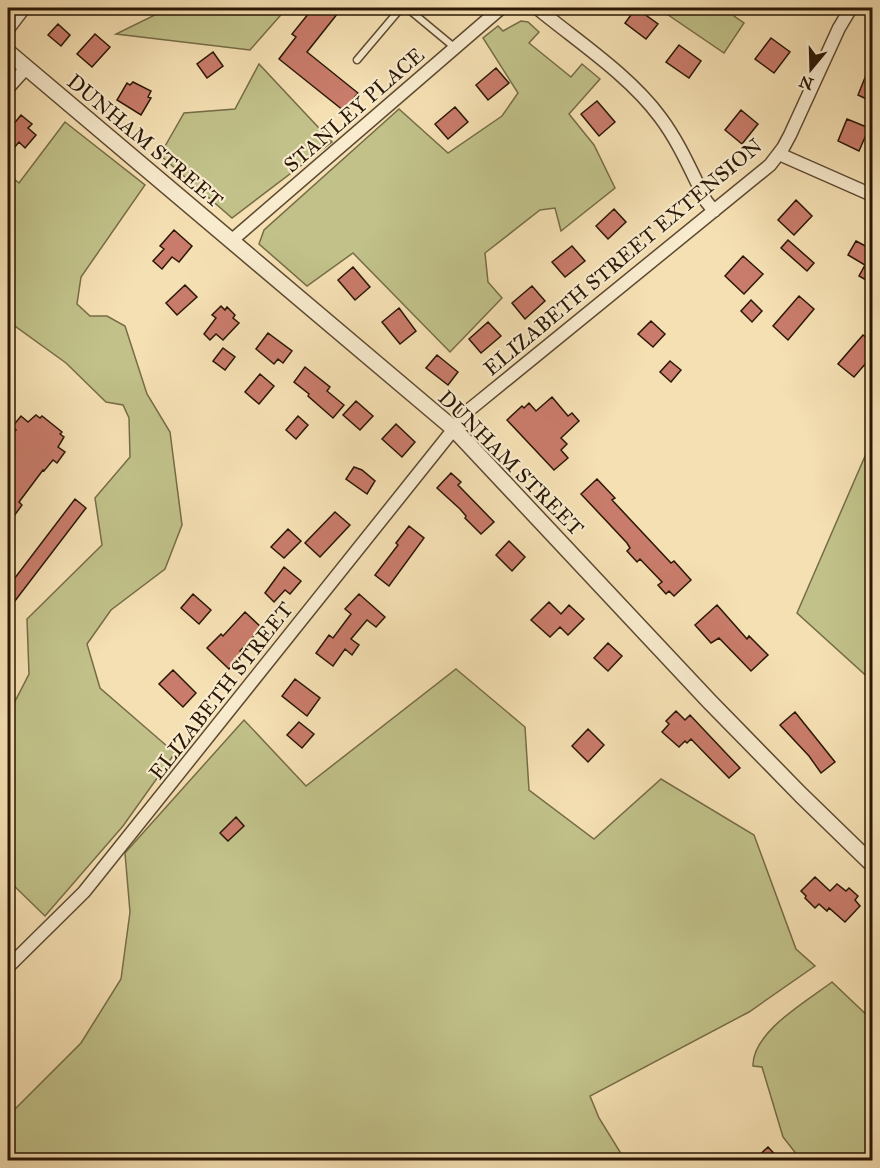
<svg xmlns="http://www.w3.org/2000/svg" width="880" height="1168" font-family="'IM FELL Great Primer',serif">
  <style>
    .green { fill: #c1c189; stroke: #766c47; stroke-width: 1.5 }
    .building { fill: #c97c6b; stroke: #2a1705; stroke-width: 1.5 }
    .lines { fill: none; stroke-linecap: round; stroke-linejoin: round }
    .service-casing { stroke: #5d4930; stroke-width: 9 }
    .minor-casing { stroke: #5d4930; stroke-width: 15 }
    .tertiary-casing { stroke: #5d4930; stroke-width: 18 }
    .service { stroke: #f8ebce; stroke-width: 6 }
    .minor { stroke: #f8ebce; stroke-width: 12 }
    .tertiary { stroke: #f8ebce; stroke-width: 15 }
    .labels { text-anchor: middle; stroke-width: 4.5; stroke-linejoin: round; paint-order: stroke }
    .street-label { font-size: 21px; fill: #2a1705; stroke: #f8ebce }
  </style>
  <rect width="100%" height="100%" fill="#f5e0b3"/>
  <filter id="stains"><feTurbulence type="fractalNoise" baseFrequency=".00333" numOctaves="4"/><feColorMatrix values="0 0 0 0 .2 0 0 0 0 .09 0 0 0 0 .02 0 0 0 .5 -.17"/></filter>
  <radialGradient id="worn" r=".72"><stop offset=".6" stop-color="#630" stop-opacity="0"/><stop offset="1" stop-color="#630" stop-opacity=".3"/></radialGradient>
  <path class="green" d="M169,8h118l-37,42 -134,-16z
    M658,8h75l1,8 10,7 -20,30z
    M521,21l7,1 11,10 -10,11 42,34 11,-13 18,15 -31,35 25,31 21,43 -54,43 -6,-23 -15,2 -55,43 3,29 14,16 -52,54 -97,-99 -46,33 -48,-42 5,-14 135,-121 49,44 54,-37 16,-23 -35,-55 15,-12 5,5z
    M259,64l73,78 -100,76 -72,-63 24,-42 51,-4z
    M65,122l80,63 -64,92 -4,27 13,12h17l18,10 22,68 23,38 12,93 -17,44 -54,41 -24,34 13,44 75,65 -52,73 -78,90 -37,-36v-165l21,-41 -2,-55 75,-74 -7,-47 35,-41 -1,-39 -6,-13 -17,-3 -40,-39 -58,-42v-147l11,9z
    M872,440v241l-75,-68z
    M456,669l69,58 4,63 65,49 67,-60 93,56 42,114 19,17 -66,46 -159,84 9,22 26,42h-617v-44l73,-73 40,-64 9,-67 -5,-59 119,-133 62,66z
    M832,982l40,38v140h-71l-18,-23 -21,-70 -9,-1c-1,-34 54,-65 79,-84z"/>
  <path class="building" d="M313,8h29l-35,44 51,41 -14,18 -65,-52 17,-22 -4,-3z
    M636,8l22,16 -12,15 -21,-16z
    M58,24l12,11 -9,11 -13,-11z
    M95,34l15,13 -18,20 -15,-13z
    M771,38l19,14 -16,21 -19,-14z
    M679,45l22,16 -12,17 -23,-16z
    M213,52l10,14 -16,12 -10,-14z
    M872,60h1v42l-15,-7z
    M496,68l13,15 -21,17 -12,-15z
    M133,82l18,9 -3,6 3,1 -10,17 -24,-15 10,-17 3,2z
    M597,101l18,21 -16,14 -18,-22z
    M455,107l13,15 -20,17 -13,-15z
    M741,110l17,14 -16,20 -17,-14z
    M21,115l11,9 -4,4 8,7 -11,13 -6,-6 -11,13v-24z
    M847,119l22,9 -10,23 -21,-10z
    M796,200l16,16 -18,19 -16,-15z
    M614,209l12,13 -18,17 -12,-13z
    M174,230l18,16 -13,16 -7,-5 -10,12 -9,-8 11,-12 -4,-3z
    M788,240l26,23 -7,8 -26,-23z
    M856,241l17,9v34l-14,-8 6,-11 -17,-10z
    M572,246l13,15 -20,16 -13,-15z
    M743,256l20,18 -19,20 -19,-18z
    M353,267l17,20 -15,13 -17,-20z
    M185,285l12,12 -20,18 -11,-12z
    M532,286l13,15 -20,18 -13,-16z
    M799,296l15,13 -26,31 -15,-14z
    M751,300l11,11 -10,11 -11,-11z
    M221,306l4,4 2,-3 8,8 -2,3 6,5 -16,17 -7,-6 -6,6 -6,-6 12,-16 -4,-3z
    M399,308l17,23 -16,13 -18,-22z
    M651,321l14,13 -12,13 -15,-13z
    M488,322l13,14 -20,17 -12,-14z
    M268,333l24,18 -9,12 -5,-4 -4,5 -18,-15z
    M863,335l10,8v12l-19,22 -16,-13z
    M223,348l12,9 -10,13 -12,-9z
    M437,355l21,17 -10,13 -22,-17z
    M670,361l11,9 -10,12 -11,-10z
    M305,367l25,20 -3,4 17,14 -11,13 -25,-22 1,-2 -15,-12z
    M260,374l14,12 -15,18 -14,-12z
    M552,397l16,19 4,-3 7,8 -18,17 6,6 -6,6 7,8 -14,12 -47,-50 15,-14 2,2 5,-5 7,8z
    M356,401l17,15 -13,14 -17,-15z
    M36,415l4,3 2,-2 20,16 -2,2 4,3 -6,10 7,5 -8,11 -4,-3 -9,11 -1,-1 -24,32 3,3 -8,11 -4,-3 -2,3v-76l8,-10 -4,-3 9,-11 7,6z
    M298,416l10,9 -12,14 -10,-9z
    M396,424l19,18 -13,15 -20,-18z
    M354,467l8,3 13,11 -8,13 -21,-15z
    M451,473l10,9 -3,3 36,37 -13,12 -16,-16 1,-2 -6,-7 -23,-21z
    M597,479l18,19 -3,2 59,63 3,-2 17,19 -17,16 -5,-5 -3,3 -8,-9 4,-3 -22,-23 -3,3 -10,-11 3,-3 -3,-5 -46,-49z
    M75,499l11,9 -78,102v-23z
    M335,512l15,13 -30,32 -15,-14z
    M409,526l15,12 -35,48 -14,-11 23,-30 -2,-2z
    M288,529l13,12 -17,17 -13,-11z
    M509,541l16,16 -13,14 -16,-16z
    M284,567l17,14 -11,13 -5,-4 -11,12 -9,-9z
    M193,594l18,16 -12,14 -18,-16z
    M359,594l26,23 -9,10 -9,-7 -16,19 8,6 -7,10 -7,-6 -12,17 -17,-13 13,-18 4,3 18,-24 -6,-5z
    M549,602l12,12 8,-9 15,14 -16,16 -8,-8 -10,10 -19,-17z
    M717,605l30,34 2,-3 19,19 -17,16 -32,-33 -8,5 -16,-18z
    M245,612l17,16 -22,23 3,3 -14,15 -22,-21 14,-14 2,2z
    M608,643l14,13 -14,15 -14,-13z
    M173,670l23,23 -13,14 -24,-23z
    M295,679l25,19 -13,18 -25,-20z
    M676,711l9,9 5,-5 50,53 -11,10 -38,-39 -4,4 -2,-2 -6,6 -17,-15 7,-8 -3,-3z
    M795,712l40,50 -14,11 -12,-17 -29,-31z
    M299,722l15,12 -12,14 -15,-13z
    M588,729l16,16 -16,17 -16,-16z
    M236,817l8,9 -16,15 -8,-8z
    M815,877l15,14 7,-7 9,7 3,-3 9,8 -3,4 5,6 -15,16 -16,-14 -2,3 -8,-7 -4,4 -10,-10 1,-2 -5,-5z
    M768,1147l13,14h-28z"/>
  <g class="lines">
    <defs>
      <path id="service" d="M407,8l47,39
        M357,60l44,-52"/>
      <path id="minor" d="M537,8c40,33 92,67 123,109 19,25 32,56 46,84l8,10
        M8,29l16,-21
        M8,88l18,-20
        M779,154l93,41
        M231,241l270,-233
        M8,967l76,-75 385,-482 301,-245 13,-17 7,-13 49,-107 12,-20"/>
      <path id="tertiary" d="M8,52l446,377 256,273 91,93 71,69"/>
    </defs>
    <use href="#service" class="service-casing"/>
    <use href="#minor" class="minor-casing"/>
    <use href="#tertiary" class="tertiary-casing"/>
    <use href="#service" class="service"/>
    <use href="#minor" class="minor"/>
    <use href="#tertiary" class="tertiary"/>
  </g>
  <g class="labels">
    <g class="street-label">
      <text transform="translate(354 110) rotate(-41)" y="7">STANLEY PLACE</text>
      <text transform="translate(145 141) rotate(40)" y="7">DUNHAM STREET</text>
      <text transform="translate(623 257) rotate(-40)" y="7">ELIZABETH STREET EXTENSION</text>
      <text transform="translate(511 463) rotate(45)" y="7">DUNHAM STREET</text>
      <text transform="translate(221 691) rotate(-52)" y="7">ELIZABETH STREET</text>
    </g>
  </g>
  <rect width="880" height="1168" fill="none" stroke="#f5e0b3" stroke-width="30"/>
  <rect x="9" y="9" width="862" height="1150" fill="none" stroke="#2a1705" stroke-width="3"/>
  <rect x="15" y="15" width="850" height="1138" fill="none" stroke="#2a1705" stroke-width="1.5"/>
  <g transform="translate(811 69) rotate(199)" stroke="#f8ebce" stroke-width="4.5" paint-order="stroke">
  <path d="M0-4.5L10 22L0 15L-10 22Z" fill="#2a1705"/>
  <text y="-9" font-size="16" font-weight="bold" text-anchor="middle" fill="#2a1705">N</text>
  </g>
  <rect width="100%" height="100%" filter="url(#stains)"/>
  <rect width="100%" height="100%" fill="url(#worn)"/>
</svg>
